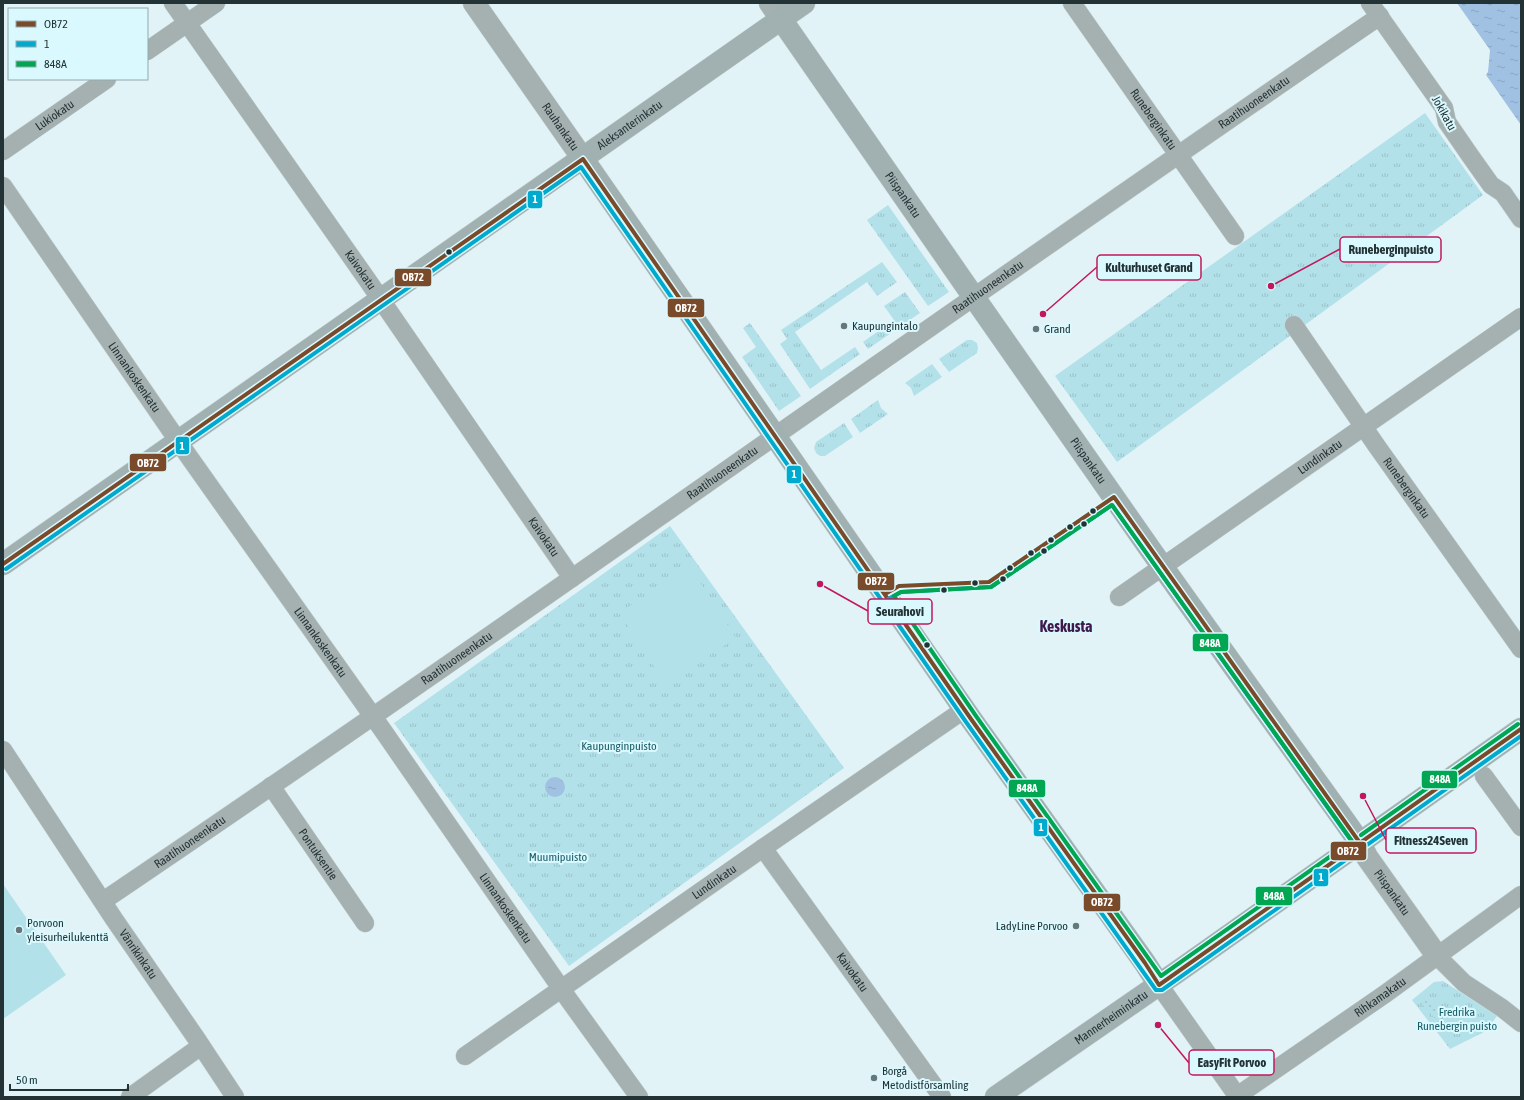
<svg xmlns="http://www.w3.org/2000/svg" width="1524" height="1100" font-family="'Asap Condensed',sans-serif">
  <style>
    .grass { fill: url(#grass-tufts) }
    .garden { fill: url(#garden-dots) }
    .pitch { fill: #b3e1ea }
    .water { fill: url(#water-ripples) }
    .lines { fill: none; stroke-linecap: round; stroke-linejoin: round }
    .minor-casing { stroke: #c1cfd2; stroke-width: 19 }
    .tertiary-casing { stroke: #c1cfd2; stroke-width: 23 }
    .secondary-casing { stroke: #c1cfd2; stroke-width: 23 }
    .minor { stroke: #a5b1b0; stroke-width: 18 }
    .tertiary { stroke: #a5b1b0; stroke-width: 22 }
    .secondary { stroke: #a1b0b0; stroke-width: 22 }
    .bus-1-casing { stroke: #daf9ff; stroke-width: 7 }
    .bus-2-casing { stroke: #daf9ff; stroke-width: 7 }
    .bus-3-casing { stroke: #daf9ff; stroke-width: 7 }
    .bus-1 { stroke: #7a4b2a; stroke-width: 4 }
    .bus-2 { stroke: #00a9ce; stroke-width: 4 }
    .bus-3 { stroke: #00a651; stroke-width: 4 }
    .bus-dot { fill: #233235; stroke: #daf9ff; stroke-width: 1.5 }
    .poi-dot { fill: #667679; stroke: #daf9ff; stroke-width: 1.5 }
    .labels { text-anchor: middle; stroke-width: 4; stroke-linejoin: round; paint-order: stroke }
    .street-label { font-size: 12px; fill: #233235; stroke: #daf9ff }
    .poi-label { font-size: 12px; fill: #233235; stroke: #daf9ff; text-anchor: start }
    .park-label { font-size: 12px; fill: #195c66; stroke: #daf9ff }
    .district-label { font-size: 16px; font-weight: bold; fill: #41184c; stroke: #daf9ff }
    .leader { fill: none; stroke: #c2185b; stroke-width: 1.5 }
    .callout-dot { fill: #c2185b; stroke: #daf9ff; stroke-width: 1.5 }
    .callout { fill: #daf9ff; stroke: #c2185b; stroke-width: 1.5 }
    .callout-label { font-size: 13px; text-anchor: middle; font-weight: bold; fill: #233235 }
    .line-badge { stroke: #daf9ff; stroke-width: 1.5 }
    .badge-label { font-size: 11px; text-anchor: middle; font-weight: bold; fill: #fff }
  </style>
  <defs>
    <pattern id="grass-tufts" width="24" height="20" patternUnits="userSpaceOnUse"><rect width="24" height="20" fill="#b3e1ea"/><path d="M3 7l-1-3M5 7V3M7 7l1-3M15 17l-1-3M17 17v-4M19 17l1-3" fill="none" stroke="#9ac2c9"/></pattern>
    <pattern id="garden-dots" width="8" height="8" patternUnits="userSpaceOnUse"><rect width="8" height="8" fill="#b3e1ea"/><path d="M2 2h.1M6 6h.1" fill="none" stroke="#9ac2c9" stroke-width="1.8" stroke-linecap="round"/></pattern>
    <pattern id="water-ripples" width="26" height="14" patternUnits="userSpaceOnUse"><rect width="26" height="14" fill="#a1c1e3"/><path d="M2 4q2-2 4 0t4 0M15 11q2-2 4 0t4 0" fill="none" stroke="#8aa6c3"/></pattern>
  </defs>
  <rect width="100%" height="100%" fill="#e2f3f7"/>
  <path class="grass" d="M1425,113l58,82 -366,267 -62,-86z
    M888,205l61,87 -21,14 -61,-86z
    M882,262l15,20 -20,14 -10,-14 -72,50 26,38 34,-23 5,7 -50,35 -30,-45 7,-5 -6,-9z
    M905,292l15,21 -52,36 -5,-7 31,-22 -10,-14z
    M750,323l51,73 -22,15 -37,-54 14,-10 -13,-19z
    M967,340h5l5,3 1,5 -1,5 -28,19 -10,-13z
    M932,364l10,13 -28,19 -3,-8 -6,-5z
    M878,400l3,8 7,6 -28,19 -9,-14z
    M844,423l9,14 -28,19h-5l-4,-3 -2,-5 2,-6z
    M670,526l174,242 -275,198 -175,-243z
    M1443,981l54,35 -11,15 -36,18 -38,-49 22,-18z"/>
  <path class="garden" d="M1428,999l18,20 -6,5 -18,-20z"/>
  <path class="pitch" d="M690,567l46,71 -71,45 -46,-70z
    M3,884l63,91 -63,44z"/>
  <path class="water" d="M1457,3h64v122l-35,-50 2,-3 2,-22z
    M545 787a10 10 0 1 1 20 0a10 10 0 1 1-20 0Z"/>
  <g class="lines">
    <defs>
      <g id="minor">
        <path id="s1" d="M173,3l193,275 206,300"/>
        <path id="s2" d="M1072,3l163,233"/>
        <path d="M1370,3l74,105 3,14 22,32 22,31 12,8 18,26"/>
        <path d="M147,51l69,-48"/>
        <path id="s3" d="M3,151l104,-72"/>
        <path id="s4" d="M3,186l184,268 197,278 185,268 70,97"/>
        <path id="s5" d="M1294,325l82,120 145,204"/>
        <path id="s6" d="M1119,597l402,-280"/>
        <path id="s7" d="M3,750l111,169 82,119 39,59"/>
        <path d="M1484,776l37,51"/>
        <path id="s8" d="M271,786l94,137"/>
        <path id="s9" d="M763,848l179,249"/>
        <path id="s10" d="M103,901c429,-290 849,-593 1277,-885"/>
        <path d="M1437,956l27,27 38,25 19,15"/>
        <path d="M1159,985l79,112"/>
        <path id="s11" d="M465,1056l298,-208 202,-139"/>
        <path id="s12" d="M1237,1096l148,-102 136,-99"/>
        <path d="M130,1097l71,-51"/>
      </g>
      <g id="tertiary">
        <path id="s13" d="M474,3l109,156"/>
        <path d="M770,3l11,16"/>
        <path id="s14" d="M1360,843l7,14 70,99"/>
      </g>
      <g id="secondary">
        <path id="s15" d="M781,19l183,264 188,269 82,115 112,156 14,20"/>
        <path d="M583,159l388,560 174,244 14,22"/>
        <path id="s16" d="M3,564l801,-561"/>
        <path id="s17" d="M996,1097l184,-127 341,-241"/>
      </g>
    </defs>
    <use href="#minor" class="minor-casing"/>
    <use href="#tertiary" class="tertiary-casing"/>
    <use href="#secondary" class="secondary-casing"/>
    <use href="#minor" class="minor"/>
    <use href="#tertiary" class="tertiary"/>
    <use href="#secondary" class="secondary"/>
    <defs>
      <path id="bus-1" d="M583,159l388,560 174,244 14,22 362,-256
        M3,564l580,-405
        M885,594l14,-8 90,-4 125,-85 246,346"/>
      <path id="bus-2" d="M6,569l575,-402 385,555 190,268h6l359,-254
        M888,599l13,-7 90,-5 121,-82 243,341"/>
      <path id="bus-3" d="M1112,505l240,336 -191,135 -185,-260 -82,-120 7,-4 90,-5z
        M1361,835l157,-111"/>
    </defs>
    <use href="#bus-1" class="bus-1-casing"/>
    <use href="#bus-2" class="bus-2-casing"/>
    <use href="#bus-3" class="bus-3-casing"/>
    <use href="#bus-1" class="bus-1"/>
    <use href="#bus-2" class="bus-2"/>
    <use href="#bus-3" class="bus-3"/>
  </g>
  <g class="bus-dot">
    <circle cx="449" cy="252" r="3.5"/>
    <circle cx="1093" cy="511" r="3.5"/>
    <circle cx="1084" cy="524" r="3.5"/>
    <circle cx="1070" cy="527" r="3.5"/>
    <circle cx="1051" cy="540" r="3.5"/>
    <circle cx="1044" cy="551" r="3.5"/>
    <circle cx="1031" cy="553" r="3.5"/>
    <circle cx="1010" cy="568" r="3.5"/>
    <circle cx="1003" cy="579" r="3.5"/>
    <circle cx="975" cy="583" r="3.5"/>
    <circle cx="944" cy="590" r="3.5"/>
    <circle cx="927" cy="645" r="3.5"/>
  </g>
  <g class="poi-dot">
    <circle cx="844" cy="326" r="4"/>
    <circle cx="1036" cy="329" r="4"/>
    <circle cx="1076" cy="926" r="4"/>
    <circle cx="19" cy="930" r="4"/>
    <circle cx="874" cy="1078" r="4"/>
  </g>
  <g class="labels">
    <g class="street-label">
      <text dy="4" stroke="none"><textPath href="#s10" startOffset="1401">Raatihuoneenkatu</textPath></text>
      <text transform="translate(1444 113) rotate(61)" y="4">Jokikatu</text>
      <text dy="4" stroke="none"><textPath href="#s3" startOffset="63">Lukiokatu</textPath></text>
      <text dy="4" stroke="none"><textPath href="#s2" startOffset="142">Runeberginkatu</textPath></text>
      <text dy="4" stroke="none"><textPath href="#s16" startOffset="765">Aleksanterinkatu</textPath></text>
      <text dy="4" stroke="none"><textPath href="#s13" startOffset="151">Rauhankatu</textPath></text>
      <text dy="4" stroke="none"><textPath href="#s15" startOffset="214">Piispankatu</textPath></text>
      <text dy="4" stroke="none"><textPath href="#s1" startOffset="326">Kaivokatu</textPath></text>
      <text dy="4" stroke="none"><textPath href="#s10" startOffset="1077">Raatihuoneenkatu</textPath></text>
      <text dy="4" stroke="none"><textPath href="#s4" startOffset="232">Linnankoskenkatu</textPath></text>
      <text dy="4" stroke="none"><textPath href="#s6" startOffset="245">Lundinkatu</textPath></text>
      <text dy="4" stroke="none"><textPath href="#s15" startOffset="538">Piispankatu</textPath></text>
      <text dy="4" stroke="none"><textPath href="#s10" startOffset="753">Raatihuoneenkatu</textPath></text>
      <text dy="4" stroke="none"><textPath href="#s5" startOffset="198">Runeberginkatu</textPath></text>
      <text dy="4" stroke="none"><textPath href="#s1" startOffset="650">Kaivokatu</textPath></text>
      <text dy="4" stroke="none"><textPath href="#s4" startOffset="556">Linnankoskenkatu</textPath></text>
      <text dy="4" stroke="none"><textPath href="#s10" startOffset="429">Raatihuoneenkatu</textPath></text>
      <text dy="4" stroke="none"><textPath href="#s10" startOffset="105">Raatihuoneenkatu</textPath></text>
      <text dy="4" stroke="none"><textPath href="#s8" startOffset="83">Pontuksentie</textPath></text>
      <text dy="4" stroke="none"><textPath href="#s11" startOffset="304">Lundinkatu</textPath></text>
      <text dy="4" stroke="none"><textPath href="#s14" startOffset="59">Piispankatu</textPath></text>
      <text dy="4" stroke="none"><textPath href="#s4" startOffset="880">Linnankoskenkatu</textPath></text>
      <text dy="4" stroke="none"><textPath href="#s7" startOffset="245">Vänrikinkatu</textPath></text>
      <text dy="4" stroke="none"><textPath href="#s9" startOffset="153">Kaivokatu</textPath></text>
      <text dy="4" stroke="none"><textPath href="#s12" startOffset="174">Rihkamakatu</textPath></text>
      <text dy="4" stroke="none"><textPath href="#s17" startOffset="140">Mannerheiminkatu</textPath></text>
    </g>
    <g class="poi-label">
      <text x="852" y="330">Kaupungintalo</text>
      <text x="1044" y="333">Grand</text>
      <text x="27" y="927">Porvoon<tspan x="27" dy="14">yleisurheilukenttä</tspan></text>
      <text x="1068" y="930" text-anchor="end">LadyLine Porvoo</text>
      <text x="882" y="1075">Borgå<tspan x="882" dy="14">Metodistförsamling</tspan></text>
    </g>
    <g class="park-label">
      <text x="619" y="750">Kaupunginpuisto</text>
      <text x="558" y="861">Muumipuisto</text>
      <text x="1457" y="1016">Fredrika<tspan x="1457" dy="14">Runebergin puisto</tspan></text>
    </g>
    <g class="district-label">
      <text x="1066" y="632">Keskusta</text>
    </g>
  </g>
  <path class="leader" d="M1271 286L1340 249M1043 314L1097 267M820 584L868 611M1363 796L1386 840M1158 1025L1189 1063"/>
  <g class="callout-dot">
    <circle cx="1271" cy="286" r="4"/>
    <circle cx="1043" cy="314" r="4"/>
    <circle cx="820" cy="584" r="4"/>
    <circle cx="1363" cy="796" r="4"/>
    <circle cx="1158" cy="1025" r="4"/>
  </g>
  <g class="callout">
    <rect x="1340" y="237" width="101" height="25" rx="4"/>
    <rect x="1097" y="255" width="104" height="25" rx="4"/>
    <rect x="868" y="599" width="64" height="25" rx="4"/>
    <rect x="1386" y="828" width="90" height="25" rx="4"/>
    <rect x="1189" y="1050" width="85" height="25" rx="4"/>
  </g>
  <g class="callout-label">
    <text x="1391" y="254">Runeberginpuisto</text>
    <text x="1149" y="272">Kulturhuset Grand</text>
    <text x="900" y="616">Seurahovi</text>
    <text x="1431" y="845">Fitness24Seven</text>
    <text x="1232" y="1067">EasyFit Porvoo</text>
  </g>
  <g class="line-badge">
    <rect x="527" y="190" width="16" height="19" rx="4" fill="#00a9ce"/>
    <rect x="394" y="268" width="38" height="19" rx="4" fill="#7a4b2a"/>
    <rect x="667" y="298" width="38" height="20" rx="4" fill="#7a4b2a"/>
    <rect x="175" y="436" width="15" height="19" rx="4" fill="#00a9ce"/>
    <rect x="129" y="453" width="38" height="19" rx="4" fill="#7a4b2a"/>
    <rect x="786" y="465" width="16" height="19" rx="4" fill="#00a9ce"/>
    <rect x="857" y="572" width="38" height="19" rx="4" fill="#7a4b2a"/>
    <rect x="1192" y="633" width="37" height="19" rx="4" fill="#00a651"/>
    <rect x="1421" y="770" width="37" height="19" rx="4" fill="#00a651"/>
    <rect x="1008" y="779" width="38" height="19" rx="4" fill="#00a651"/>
    <rect x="1033" y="818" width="15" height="19" rx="4" fill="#00a9ce"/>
    <rect x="1330" y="841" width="37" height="20" rx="4" fill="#7a4b2a"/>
    <rect x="1313" y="868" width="16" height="19" rx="4" fill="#00a9ce"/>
    <rect x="1255" y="886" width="38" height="20" rx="4" fill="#00a651"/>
    <rect x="1083" y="893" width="38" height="19" rx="4" fill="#7a4b2a"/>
  </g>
  <g class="badge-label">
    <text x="535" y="203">1</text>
    <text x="413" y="281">OB72</text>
    <text x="686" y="312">OB72</text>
    <text x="182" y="450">1</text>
    <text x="148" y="467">OB72</text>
    <text x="794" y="478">1</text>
    <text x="876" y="585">OB72</text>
    <text x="1210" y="647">848A</text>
    <text x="1440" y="783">848A</text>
    <text x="1027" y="792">848A</text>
    <text x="1041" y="831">1</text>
    <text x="1348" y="855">OB72</text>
    <text x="1321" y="881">1</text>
    <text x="1274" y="900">848A</text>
    <text x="1102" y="906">OB72</text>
  </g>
  <rect width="1524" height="1100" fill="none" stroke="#233235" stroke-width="8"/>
  <rect x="8" y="8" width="140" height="72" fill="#daf9ff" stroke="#91a9ae"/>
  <rect x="16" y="21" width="20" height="6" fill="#7a4b2a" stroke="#91a9ae"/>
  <text x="44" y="28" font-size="12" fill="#233235">OB72</text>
  <rect x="16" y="41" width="20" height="6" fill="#00a9ce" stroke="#91a9ae"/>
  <text x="44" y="48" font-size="12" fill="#233235">1</text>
  <rect x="16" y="61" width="20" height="6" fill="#00a651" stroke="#91a9ae"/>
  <text x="44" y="68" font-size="12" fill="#233235">848A</text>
  <path d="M10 1084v6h118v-6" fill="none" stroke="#233235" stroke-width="2"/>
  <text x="16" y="1084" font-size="12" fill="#233235" stroke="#daf9ff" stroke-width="3" paint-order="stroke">50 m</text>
</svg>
